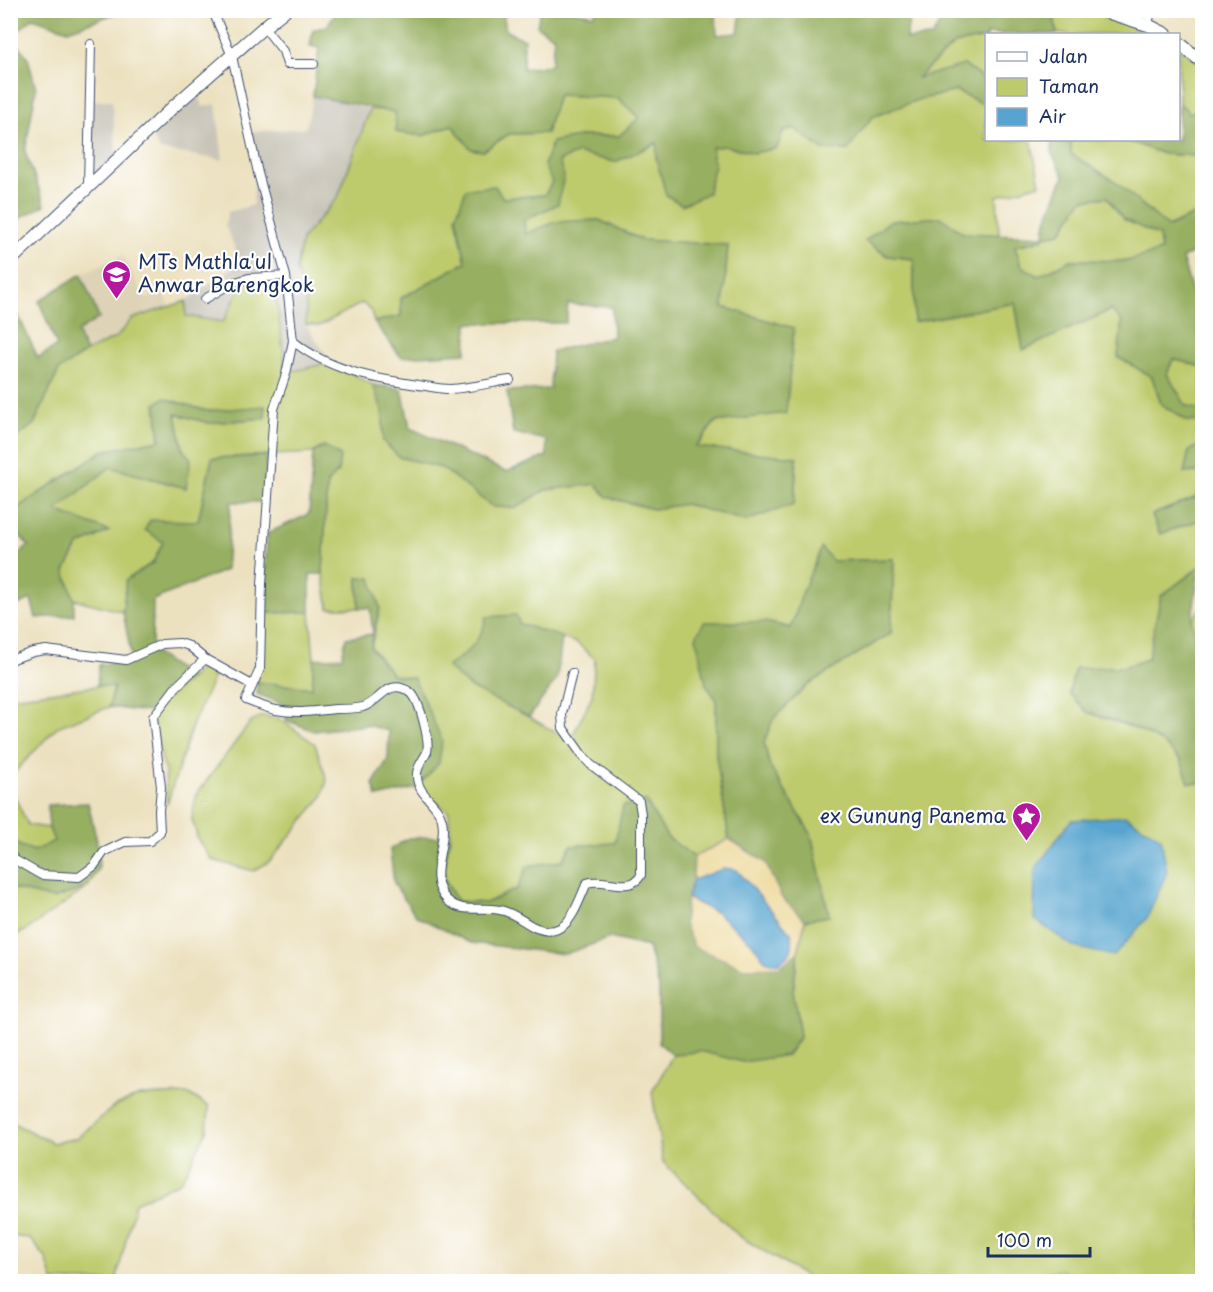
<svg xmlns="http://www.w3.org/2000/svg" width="1213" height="1292" font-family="'Playpen Sans',sans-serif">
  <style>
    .built { fill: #ded3b6 }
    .industrial { fill: #c8c4b8 }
    .green { fill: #becb6d; stroke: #6c7d66; stroke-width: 1.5; fill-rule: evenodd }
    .forest { fill: #96af60; stroke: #586f5f; stroke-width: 1.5; fill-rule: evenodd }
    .sand { fill: #eeda9e; stroke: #84847e; stroke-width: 1.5 }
    .water { fill: #56a4cf; stroke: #386a96; stroke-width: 1.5 }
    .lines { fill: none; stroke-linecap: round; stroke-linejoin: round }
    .minor-casing { stroke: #3a4a6d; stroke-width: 10 }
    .primary-casing { stroke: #3a4a6d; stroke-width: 14 }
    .minor { stroke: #fff; stroke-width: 8 }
    .primary { stroke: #fff; stroke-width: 12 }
    .labels { text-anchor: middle; stroke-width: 4.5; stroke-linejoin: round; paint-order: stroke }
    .poi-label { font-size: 20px; fill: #1b2f5e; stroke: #fff; text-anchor: start }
  </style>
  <rect width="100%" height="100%" fill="#fff"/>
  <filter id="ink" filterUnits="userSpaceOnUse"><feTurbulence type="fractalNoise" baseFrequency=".0167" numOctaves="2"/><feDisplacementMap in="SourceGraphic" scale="12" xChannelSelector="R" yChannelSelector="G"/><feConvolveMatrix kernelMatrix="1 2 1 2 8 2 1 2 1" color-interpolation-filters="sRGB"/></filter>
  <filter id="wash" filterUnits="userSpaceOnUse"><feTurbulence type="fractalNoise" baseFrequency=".008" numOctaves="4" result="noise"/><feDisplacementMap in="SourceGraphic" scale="24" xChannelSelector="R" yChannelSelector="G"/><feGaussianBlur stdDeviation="1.35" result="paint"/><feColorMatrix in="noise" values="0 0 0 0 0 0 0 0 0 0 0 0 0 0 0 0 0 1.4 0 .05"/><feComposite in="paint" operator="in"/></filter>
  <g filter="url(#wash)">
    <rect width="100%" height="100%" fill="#ece1bf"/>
    <path class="built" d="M123,255l22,44 19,-7 5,14 -37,13 -15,18 -31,15 -9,-20 22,-14 -18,-44z"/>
    <path class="industrial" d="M197,89l6,18 13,-3 7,56 -63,-10 -10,-17z
      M313,96l57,13 -32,88 -36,42 -6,31 10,26v28l25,38 -45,11 -44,-88 -19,37 -38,-6 1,-15 55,-39 -16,-37 3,-13 25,-7 2,-40 -4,-33 55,-4z
      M112,100l5,63 -26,21 -2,-83z"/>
    <path class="green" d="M1053,11c30,0 81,7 107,23h-103z
      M986,38v43l-22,-16 -48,14 38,-35z
      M1178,47l24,18v44l-12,4 -11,-10z
      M956,91l30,14v35h45l9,44 -43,12 2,39 -36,-2 -23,-16 -74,24 21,15 27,3v62l101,-19 8,48 88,-40 11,11 -4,36 34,20 9,27 26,17 15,1v22l-13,7 -5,22 17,-1 -4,25 -45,18 8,19 42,-15v46l-41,31 -13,63 -24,8 -48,1 11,44c27,9 80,23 94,49 4,7 5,15 8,22h13v498h-131l-9,-11 -60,12 -189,-1 -74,-45 -76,-74 -11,-70 21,-37 27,-4 43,10 44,-6 13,-19 -7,-45 5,-39 7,-32 24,-4 -18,-82 -41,-67 -7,-24 10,-24 36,-35 82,-51 3,-74 -61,2 -30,30 -11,37 -27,-6 -59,61 10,16v56l13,84 -35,18 -27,-20 -21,-35 -30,41 -45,3 -9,15 -34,5 -11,23 -31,14 -29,-2 -14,-25 7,-40 -1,-24 -32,-24 -24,-113 -22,-27 9,-40 -22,-30 1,30h-30l-6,-34 4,-91 11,-11 -14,-26 -11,7 -101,5 -14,63 -35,21 -10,20 -27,18 -3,32 -49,-13 -9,-28 13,-25 30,-15 -53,-20 55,-44 76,21 -3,-38 -7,-36 33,9 56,-5v-11l-58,4 -43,-13 -8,6 4,36 -58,11 -88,59 -3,9v-77l23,-18 25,-54 27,-18 31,-15 15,-18 54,-18v15l37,6 19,-37 32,-6 12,94 45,-11 42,23 10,27v29l16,16 43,11 51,39 23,1 29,-18 51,-6 11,13 46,12 32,-5 61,17 48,-17 3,-47 -101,-9 19,-26 71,-10 -63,-105 5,-62 -86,-5 -43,-20 -43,2 -31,12 -1,-14 34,-16v-43l19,-8 38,9 42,-19 -1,15 58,8 -3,-19 17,-1 26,7 29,-21 11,-4 29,22h24l25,-33 45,-17zM486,618l33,6 58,19 18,16 -3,37 -22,45 -41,-24 -58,-29 -24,-21c18,-12 36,-27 39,-49z
      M558,95l60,3 21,20 -20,18h-35l-32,6v40l-7,13 -42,3 -47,18 10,46 -65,36v18l-27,6 -3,-11 -9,-8 -43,23 -13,-2v-28l-10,-26 6,-31 36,-42 32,-88 26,3v20l26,4 30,-11 19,24 12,2 26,-17 37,-1z
      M1071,140h54l39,14 36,2 2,22v33l-34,16 -52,-45 -45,-28z
      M1107,197l16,22 37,17 1,15 -34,10 -56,-1 -33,16 -17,-10 -7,-20 24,-5 6,-5 16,-3 22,-33z
      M1173,359l29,8v43l-16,-4 -19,-32z
      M1202,606v76l-10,-62z
      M310,612l4,47 -2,29 -55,-6 4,-69z
      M207,663l10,6 -25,57 -25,78 -2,-33 -15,-59z
      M97,686h17l-5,21 -52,20 -46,49v-79z
      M261,716l17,2 37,26 12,36 -5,17 -52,64 -16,10 -42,-11 -14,-20 -6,-21 4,-24 53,-71z
      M10,787l18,38 21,3 6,14 -21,9 -14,-5 -9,-8z
      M88,887l-63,44 -14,6 -1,-49 43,11z
      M189,1094l20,13 -2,24 -26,50 -46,22 -19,78h-63l-7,-23 -17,-20 -18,-2v-114l42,21 24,-5 39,-33 24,-9z"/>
    <path class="forest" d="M11,10l112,1 -55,19 -35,-12 -21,18 16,22 8,31 -11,63 20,53 -34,18z
      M337,10l166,1 3,20 18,8 -1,30 28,-4 3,-28 -17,-11 3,-15h33l21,4 2,-5 120,2 1,23 21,-2 3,-22h154l15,3 -4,25 26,-2 13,-24h32l2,-3h74l4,24h-71v4l-32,6 -37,34 47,-13 22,16v24l-30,-14 -39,9 -45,17 -24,33h-25l-29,-22 -11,4 -6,16 -23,5 -27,-7 -15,1 2,19 -6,27 -26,12 -16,-10 -10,-37 1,-15 -42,19 -37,-9 -19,8 5,15 -6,28 -34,16 1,14 31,-12 43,-2 43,20 86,5 -5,62 71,21 -8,85 -71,9 -19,25 101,10 -3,47 -48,17 -61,-17 -32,5 -46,-12 -11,-13 -51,6 -29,18 -23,-1 -51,-39 -43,-11 -16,-16v-29l-10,-27 29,4 8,39 96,44 41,-16 -1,-16 -33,-7 -6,-42 43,-2 2,-38 61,-14 -1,-30 -44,-3 -2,19h-98l-2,30 -65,4 -27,-35 27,-6v-18l65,-36 -10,-46 10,-27 29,-3 8,12 42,-3 7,-13 -8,-17 8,-23 32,-6h35l20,-18 -21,-20 -60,-3 -12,38 -37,1 -26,17 -12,-2 -19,-24 -30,11 -26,-4 -1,-20 -82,-16 6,-48 -9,-2 3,-16 14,-4z
      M1179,103l11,10 12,-4v69l-3,-22 -35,-2 -39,-14h53z
      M1052,140h19v14l45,28 52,45 34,-16v39l-20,8 12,41 8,1v67l-29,-8 -6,15 19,32 16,4v12l-15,-1 -26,-17 -9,-27 -34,-20 4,-35 -11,-12 -88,40 -8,-47 -101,19v-63l-26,-3 -23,-15 25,-20 50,-4 23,16 81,3 2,-15 18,-45 -12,-22zM1107,197l16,22 36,17 2,15 -34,10 -56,-1 -33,16 -17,-10 -6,-20 28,-7 1,-3 16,-3 22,-33z
      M81,274l18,44 -22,14 9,20 -27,18 -25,54 -23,18v-136l2,-2 25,54 19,-12 -18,-45z
      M164,398l43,13 58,-5v12l-56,5 -33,-9 7,36 8,9 -5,29 -76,-21 -54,44 53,20 -31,15 -13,25 9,28v16l-38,3 -5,-19 -20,9v-51h3l15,-11 -18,-20v-7l3,-9 89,-59 57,-11 -4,-36z
      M1202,444v27l-18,2 5,-22z
      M324,446l16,10 -2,16 -11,11 -4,91h-13v38l-49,1 7,-80 41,-19 4,-61z
      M267,456l-3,46h-33l-5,68 -73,30 -1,51 39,27 -41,34 -41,-5 5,-20 -17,-1 2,-21 33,-6 -9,-47 3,-32 27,-17 10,-21 -18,-12 5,-10 48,1 14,-63z
      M1197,497l5,6v16l-42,15 -8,-19z
      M821,548l12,13 61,-2 -3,74 -82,51 -36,35 -9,24 6,24 41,67 18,82 -24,4 -23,-22 -17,-36 -36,-23 -13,-84v-56l-10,-15 -10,-47 8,-15h61l26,6 12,-37z
      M1199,568l-7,52 10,62v101h-13l-8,-23 -20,-18 -24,-13 -50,-17 -18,-19 6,-25 49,-1 24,-8 13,-63z
      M358,578h13l9,30 -7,26 -2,14 22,27 21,3 28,62 -3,23 -22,25 -40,9 -4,-13 15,-25 1,-28 -22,-6 -53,6 -28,-11v-15l-29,-11v-12l55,6 2,-29 28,-2 4,-19 27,-4 -3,-26h-11z
      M516,615l4,9 42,13 -5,42 -28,38 -58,-29 -24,-21c18,-12 36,-27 39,-50z
      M646,801l21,36 27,20 -1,23 -6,18 93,69 18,-15 -5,39 7,45 -13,19 -44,7 -43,-11 -27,4 -14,-12v-56l-11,-40 -38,-9 -45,16 -94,-11 -55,-27 -22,-32 -4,-35 19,-11 41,-2 -7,40 14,25 29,2 31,-14 11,-23 34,-5 9,-15 44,-3 8,-37z
      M88,803l9,38 2,26 -11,20 -35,12 -42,-11 -1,-50 10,8 15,5 19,-10 -5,-13 -2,-23z"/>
    <path class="sand" d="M729,839l36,23 17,36 23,22 -7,32 -18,15 -36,1 -50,-21 -10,-23 3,-26 6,-18 1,-23z"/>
    <path class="water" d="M1126,816l35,22 6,34 -20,46 -33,38 -40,-9 -40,-28 1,-50 36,-49z
      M725,868l12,2 54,63c4,16 0,22 -13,31l-13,-4 -14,-18 -34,-29 -30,-15 6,-18z"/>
  </g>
  <g filter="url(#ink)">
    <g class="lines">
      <defs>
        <path id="minor" d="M215,10l-1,4 18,42 26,117 28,103 7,65 -7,33 -12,35 -12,175 -2,85 -14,31c10,4 20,8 30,10 20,4 40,1 60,-1 8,0 19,0 27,-2 18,-6 25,-30 47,-15 10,7 20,50 17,60 -3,7 -9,13 -10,21 -2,21 21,29 25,47 6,25 -17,58 5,80 17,16 38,4 57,11 10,3 19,10 28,15 36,18 44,-20 55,-43 17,-6 44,11 54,-8v-61l-2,-13 -49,-37 -8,-9 -19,-27 -1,-14 10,-41
          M1148,25l3,-15
          M264,27l19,24 4,13h27
          M88,187l3,-143
          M205,299l27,-16 17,-5 37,-2
          M293,341c35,29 81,38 125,44 10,1 21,4 32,4 20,-1 40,-6 60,-9
          M10,660l23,-8 13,-2 80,10 36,-16 18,-1 9,3 16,13 47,26
          M10,854l5,6 26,15 38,2 15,-11 10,-14 21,-10 25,-1 10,-9 -1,-21 2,-24 -8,-70 23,-30 29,-28"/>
        <path id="primary" d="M1100,10l48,15 18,9
          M1178,42l24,20
          M10,261l163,-154 91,-80 21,-17"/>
      </defs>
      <use href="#minor" class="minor-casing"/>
      <use href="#primary" class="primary-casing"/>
      <use href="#minor" class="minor"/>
      <use href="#primary" class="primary"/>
    </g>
  </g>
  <defs>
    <symbol id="school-pin" viewBox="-11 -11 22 30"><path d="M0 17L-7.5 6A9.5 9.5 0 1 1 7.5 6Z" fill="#b5179e" stroke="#fff"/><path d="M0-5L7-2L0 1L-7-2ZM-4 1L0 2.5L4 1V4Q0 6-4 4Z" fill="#fff"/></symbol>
    <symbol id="sight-pin" viewBox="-11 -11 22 30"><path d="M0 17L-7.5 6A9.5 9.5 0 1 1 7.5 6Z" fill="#b5179e" stroke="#fff"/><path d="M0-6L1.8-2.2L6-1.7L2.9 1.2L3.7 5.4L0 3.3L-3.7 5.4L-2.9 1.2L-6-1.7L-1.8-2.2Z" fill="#fff"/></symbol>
  </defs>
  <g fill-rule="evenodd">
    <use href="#school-pin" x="100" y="258" width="33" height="45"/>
    <use href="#sight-pin" x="1010" y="800" width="33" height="45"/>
  </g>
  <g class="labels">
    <g class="poi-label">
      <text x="138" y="269">MTs Mathla'ul<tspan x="138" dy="23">Anwar Barengkok</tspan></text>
      <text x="1006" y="823" text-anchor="end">ex Gunung Panema</text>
    </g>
  </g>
  <rect width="1213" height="1292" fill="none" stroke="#fff" stroke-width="36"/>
  <rect x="985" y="33" width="195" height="108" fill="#ffffff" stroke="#a4acbf" stroke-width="1.5"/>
  <rect x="997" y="52" width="30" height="9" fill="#ffffff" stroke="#a4acbf" stroke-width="1.5"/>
  <text x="1039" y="63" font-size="18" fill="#1b2f5e">Jalan</text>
  <rect x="997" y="78" width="30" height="18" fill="#becb6d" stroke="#a4acbf" stroke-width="1.5"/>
  <text x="1039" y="93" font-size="18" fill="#1b2f5e">Taman</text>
  <rect x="997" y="108" width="30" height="18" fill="#56a4cf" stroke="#a4acbf" stroke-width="1.5"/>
  <text x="1039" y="123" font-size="18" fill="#1b2f5e">Air</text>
  <path d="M988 1247v9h102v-9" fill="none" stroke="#1b2f5e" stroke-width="3"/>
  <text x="997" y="1247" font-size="18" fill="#1b2f5e" stroke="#ffffff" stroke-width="4.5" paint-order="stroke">100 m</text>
</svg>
